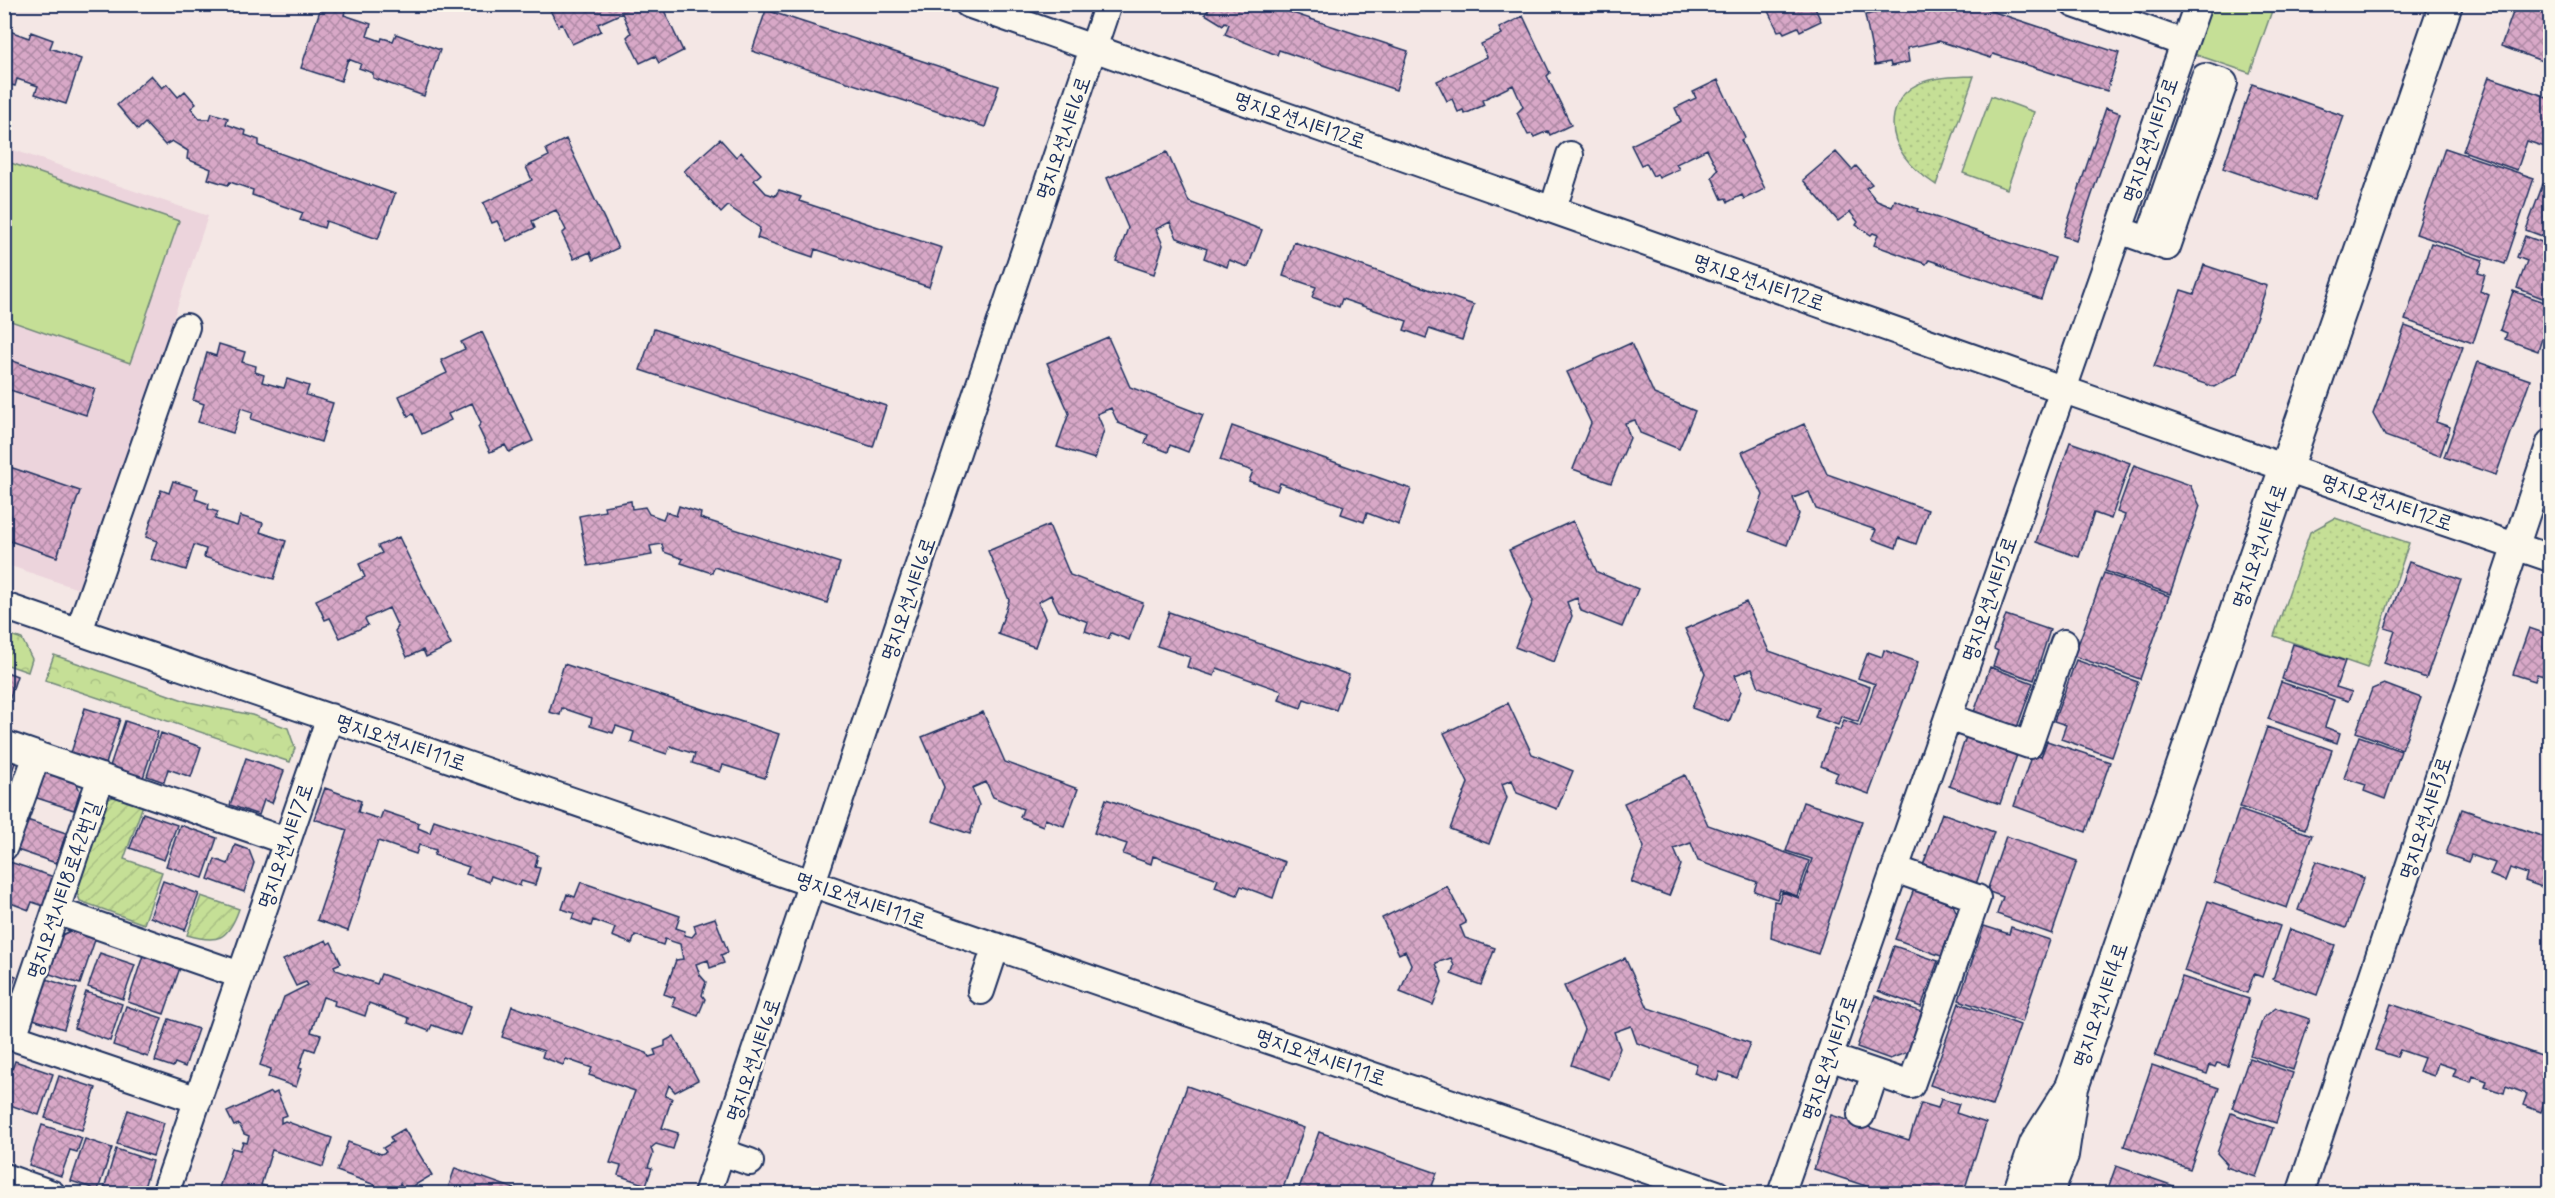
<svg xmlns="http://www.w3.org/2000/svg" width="2555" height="1198" font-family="Mynerve,'Poor Story',sans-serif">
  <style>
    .built { fill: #ecd4dc }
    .grass { fill: url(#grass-dots); stroke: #70877a; stroke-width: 1.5 }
    .forest { fill: url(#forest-crowns); stroke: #70877a; stroke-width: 1.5 }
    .garden { fill: url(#garden-furrows); stroke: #70877a; stroke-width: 1.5 }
    .pitch { fill: #c5df96; stroke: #70877a; stroke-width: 1.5 }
    .building { fill: url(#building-cross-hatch); stroke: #1b2f5e; stroke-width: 1.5 }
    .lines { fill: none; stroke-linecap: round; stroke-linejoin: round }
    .minor-casing { stroke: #1b2f5e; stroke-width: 30 }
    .major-casing { stroke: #1b2f5e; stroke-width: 36 }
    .minor { stroke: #fbf7ec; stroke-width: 26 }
    .major { stroke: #fbf7ec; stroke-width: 32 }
    .labels { text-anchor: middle; stroke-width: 5; stroke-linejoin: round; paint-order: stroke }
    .street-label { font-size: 21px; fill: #1b2f5e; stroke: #fbf7ec }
  </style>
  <defs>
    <pattern id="grass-dots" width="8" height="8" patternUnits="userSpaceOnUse" patternTransform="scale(1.5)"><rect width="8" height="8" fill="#c5df96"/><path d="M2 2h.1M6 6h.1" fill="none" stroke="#a9c084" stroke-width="1.8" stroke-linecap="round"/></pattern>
    <pattern id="forest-crowns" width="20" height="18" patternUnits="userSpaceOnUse" patternTransform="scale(1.5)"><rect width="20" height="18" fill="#c5df96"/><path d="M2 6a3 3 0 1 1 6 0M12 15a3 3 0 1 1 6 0" fill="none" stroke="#a9c084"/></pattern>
    <pattern id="garden-furrows" width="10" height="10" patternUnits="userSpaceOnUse" patternTransform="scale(1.5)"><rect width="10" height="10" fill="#c5df96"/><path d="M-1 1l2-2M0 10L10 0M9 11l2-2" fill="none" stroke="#a9c084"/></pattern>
    <pattern id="building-cross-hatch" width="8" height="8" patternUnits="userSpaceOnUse" patternTransform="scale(1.5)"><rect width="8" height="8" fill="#d8a8c7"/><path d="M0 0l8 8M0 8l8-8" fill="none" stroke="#ae89a5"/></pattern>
  </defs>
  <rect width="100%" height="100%" fill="#f4e7e5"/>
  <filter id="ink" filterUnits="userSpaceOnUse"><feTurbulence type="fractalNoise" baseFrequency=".0167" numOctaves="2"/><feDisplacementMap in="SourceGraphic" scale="12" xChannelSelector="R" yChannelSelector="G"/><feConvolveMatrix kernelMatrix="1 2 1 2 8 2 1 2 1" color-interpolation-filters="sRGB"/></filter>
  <g filter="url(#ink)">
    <path class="built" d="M5,147l203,69 -127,374 -76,-26z"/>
    <path class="grass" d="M1974,76l-38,109c-24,-16 -48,-39 -42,-70 2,-11 7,-20 17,-27 18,-12 42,-11 63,-12z
      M2335,518l74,25 -42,125 -93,-32 36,-104z"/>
    <path class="forest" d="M5,633l17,6 10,20 -4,13 -23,-8z
      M54,655l135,47 63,13 36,13 7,20 -5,14 -245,-82z"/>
    <path class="garden" d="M116,795l27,10 -19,54 38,13 -18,52 -64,-23 -7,-19 25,-77z
      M201,896l38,13c-11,31 -21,35 -52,26z"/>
    <path class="pitch" d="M2208,5h66l-24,68 -59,-20z
      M1991,96l43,16 -27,77 -44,-16z
      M5,161l174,60 -49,142 -125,-44z"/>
    <path class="building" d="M322,4h15l9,3 -2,8 27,9 -4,12 14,5 1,-3 11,3 3,-7 44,16 -16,46 -51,-18v-5l-14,-5 2,-4 -13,-5 -7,22 -40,-13z
      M552,4h109l22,47 -24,12 -4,-7 -15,7 -13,-26 4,-4 -9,-20 -24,11 3,7 -29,13 -10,-20 -4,2 -10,-20z
      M1183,4h16l-9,8z
      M1204,4h61l143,47 -12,39 -117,-40 -2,5 -52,-21 4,-10 -4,-2 -2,3 -18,-11 4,-5z
      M1706,4h21l-12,6 -2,-4 -5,2z
      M1769,4h44l8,17 -21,10 -2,-4 -14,6 -2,-3 -4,1 -11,-22 4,-2z
      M1889,4h95l-2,4 137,45 -12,38 -114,-37 -2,4 -52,-17 -32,7 2,14 -18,4 -1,-4 -15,3 -10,-50 15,-3 -1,-5z
      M2516,4h34v60l-49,-18z
      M766,10l233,76 -14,41 -233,-76z
      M1523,16l27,57 -3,3 24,49 -21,10 -2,-4 -14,6 -2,-3 -4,1 -11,-22 6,-6 -10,-22 -31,15 2,5 -19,9 -2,-4 -5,2 -6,-13 -5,2 -10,-20 50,-24 -6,-13 21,-10 -3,-6z
      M4,29l25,9 2,-6 22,8 -3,8 31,11 -15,45 -31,-10 3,-8 -21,-7 -2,7 -11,-3z
      M151,75l11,13 5,-4 11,13 7,-6 11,13 -5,4 9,11h10l2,-6 16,5 -2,6 20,7 -1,4 14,5v6l136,48 -17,45 -52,-18 -2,7 -24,-8 3,-7 -51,-18 1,-5 -23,-8 -2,3 -20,-6 3,-10 -24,-10 1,-8 -16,-10 -7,4 -20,-22 -7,7 -21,-25z
      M2489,77l61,21v44l-2,6 -21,-7 -10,29 -54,-19z
      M1718,80l27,57 -4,3 24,49 -21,10 -2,-4 -14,7 -2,-4 -4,1 -10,-22 6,-7 -11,-21 -31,15 3,5 -20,9 -2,-4 -4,2 -7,-13 -5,2 -10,-20 50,-24 -6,-13 21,-10 -3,-6z
      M2252,84l92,32 -30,84 -91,-32z
      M2106,108l14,5 -44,128 -13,-5z
      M566,139l52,109 -25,12 -3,-8 -16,7 -12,-25 4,-4 -10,-20 -24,11 3,7 -28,13 -10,-20 -5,2 -9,-20 49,-23 -6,-13 23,-11 -3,-7z
      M720,139l16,18 5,-5 20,22 -7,6 12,13 9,3 4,-6 22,7 -2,4 143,47 -13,39 -114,-38 -2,8 -56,-19 3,-10 -32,-22 -7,7 -37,-42z
      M2445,148l89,30 -29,86 -89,-30z
      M1167,152l22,50 73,28 -14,37 -19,-7 -2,7 -23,-9 3,-9 -30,-11 -7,-16 -14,7 7,16 -9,29 -38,-13 12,-33 -21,-50z
      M1836,152l16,18 4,-4 16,18 -6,4 11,13 15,6 3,-7 23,9 -1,2 138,47 -14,41 -112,-39 -3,4 -52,-19 4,-10 -5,-2 -2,2 -15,-10 2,-3 -8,-10 -12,9 -35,-41z
      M2543,184l7,3v52l-24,-9z
      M2525,236l25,9v56l-33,-13 10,-27 -10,-4z
      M1294,242l180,63 -12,35 -33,-11 -3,9 -22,-8 3,-9 -65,-22 -3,8 -27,-10 4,-10 -33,-11z
      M2431,243l52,17 -5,13 7,2 -5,16 9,4 -16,48 -68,-23z
      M2204,265l63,21 -30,88 -23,13 -60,-20 27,-77 13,4z
      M2513,291l37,13v10l-12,37 -33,-12 2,-6 -7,-3z
      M2405,326l58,21 -27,75 14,5 -10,29 -55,-20 -12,-22z
      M654,329l232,77 -13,41 -233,-77z
      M482,332l51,109 -24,11 -4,-7 -15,7 -12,-25 3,-4 -9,-20 -24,11 3,6 -29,14 -9,-20 -5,2 -9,-20 48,-23 -6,-13 24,-11 -4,-7z
      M1108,337l22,50 73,28 -15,37 -18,-7 -2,7 -23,-9 3,-8 -30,-12 -7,-15 -14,6 7,16 -9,29 -38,-12 12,-34 -22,-50z
      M1631,343l23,51 41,17 -16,38 -39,-16 -5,-13 -10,3 5,15 -19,45 -38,-14 18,-46 -24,-51z
      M219,344l26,8 -3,10 14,4 -1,6 9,3 -2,7 22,6 3,-9 22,7 -3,9 27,8 -12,39 -70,-23 2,-7 -12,-4 -8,25 -35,-11 6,-18 -11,-4 14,-47 9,3z
      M4,358l91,31 -9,26 -82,-27z
      M2478,362l52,18 -34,95 -52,-18z
      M1804,424l23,50 101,36 -12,34 -17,-6 -3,10 -24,-9 4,-9 -60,-21 -7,-17 -16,6 6,16 -12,31 -38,-14 14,-36 -21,-43z
      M1232,426l179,63 -12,36 -32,-12 -3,9 -23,-8 3,-8 -64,-23 -3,8 -28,-10 4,-10 -33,-11z
      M2070,442l60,21 -19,56 -17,-6 -15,44 -43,-15z
      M4,465l76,26 -23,66 -53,-18z
      M2134,465l56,20 10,21 -30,88 -65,-23 20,-56 -8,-3z
      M173,481l25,8 -3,10 14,5 -1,5 10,3 -3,7 22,7 3,-10 23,7 -3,9 26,9 -12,38 -70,-22 2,-8 -12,-4 -8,25 -35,-11 6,-18 -11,-4 15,-47 8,3z
      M631,501l1,8 13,-2 4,7 14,5 3,-7 10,4 3,-10 22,7 -1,5 140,45 -13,40 -113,-36 -2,6 -31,-10 2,-4 -19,-7 -2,-8 -12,2 2,9 -64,11 -9,-50 26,-5 -1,-5z
      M1573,521l24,51 41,17 -16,38 -41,-16 -4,-13 -10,4 5,14 -18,46 -39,-15 18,-46 -24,-51z
      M1049,525l21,50 73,28 -14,37 -18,-7 -3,6 -23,-8 3,-9 -29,-11 -8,-16 -13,7 7,16 -10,29 -37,-13 11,-34 -21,-49z
      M399,537l52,108 -25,12 -3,-7 -16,7 -12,-26 3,-4 -9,-19 -24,11 3,6 -28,13 -10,-20 -5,2 -9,-20 49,-23 -6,-13 23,-11 -4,-7z
      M2409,562l52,18 -35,98 -42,-15 11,-32 -10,-3z
      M2104,573l65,23 -29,83 -66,-23z
      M1746,602l23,49 101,36 -12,35 -17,-6 -3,9 -23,-8 3,-9 -59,-21 -7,-18 -17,6 6,16 -12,31 -37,-14 13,-35 -20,-44z
      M1169,612l180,63 -13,35 -32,-11 -3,9 -22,-8 3,-9 -65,-23 -3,8 -27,-9 3,-10 -33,-11z
      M2006,615l44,15 -16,50 -41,-14 5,-15 -4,-2z
      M2529,628l21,7v43l-13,-4 -2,7 -22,-7z
      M2293,644l52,17 -9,26 16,5 -4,9 -66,-22z
      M1884,650l34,12 -49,132 -35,-13 4,-8 -17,-7 14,-38 5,2 4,-10 16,6 15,-42 -17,-6 10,-26 14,5z
      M2076,660l62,22 -26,75 -51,-18 5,-14 -12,-4z
      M564,664l215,70 -14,44 -42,-13 -3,7 -28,-9 3,-9 -25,-8 -3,8 -36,-12 3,-10 -18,-6 -3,7 -23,-7 2,-8 -30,-10 -2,7 -11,-3z
      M1990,667l43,16 -18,50 -43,-15z
      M4,671l13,5 -12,37 -1,-1z
      M2281,682l53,18 -9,27 15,6 -3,10 -69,-24z
      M2384,684l37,14 -19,51 -46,-17 16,-43z
      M1508,703l24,51 41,17 -16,38 -40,-16 -5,-13 -10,4 5,14 -18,46 -39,-15 18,-46 -24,-50z
      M85,708l35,11 -14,45 -35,-11z
      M983,712l22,50 73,27 -14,37 -19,-7 -2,7 -23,-9 3,-8 -30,-12 -7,-15 -14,6 7,17 -9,29 -38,-13 12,-34 -22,-50z
      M125,721l33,11 -15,46 -33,-12z
      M2267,727l65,23 -27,79 -65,-22z
      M1968,731l51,18 -19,55 -51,-18z
      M161,733l40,14 -10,30 -23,-8 -4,13 -17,-6z
      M2359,736l42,15 -16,48 -21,-8 2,-6 -22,-7z
      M2047,741l63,21 -24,70 -72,-26 18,-52 9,3z
      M4,756l12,4 -11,31h-1z
      M246,758l38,13 -12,32 -8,-3 -5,15 -29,-10z
      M42,765l31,11 7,15 -6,19 -43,-14z
      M1685,775l23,50 101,36 -12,35 -17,-6 -3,9 -23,-8 3,-9 -59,-21 -7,-18 -17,6 7,16 -12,31 -38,-14 13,-35 -20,-44z
      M325,788l36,13 -3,11 22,7 3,-8 36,12 -1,5 12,5 4,-13 104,35 -3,12 5,1 -5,17 -14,-4 -1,5 -29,-10 -2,6 -23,-8 3,-7 -35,-12 2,-5 -17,-5 -3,9 -38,-13 -30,90 -31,-11 30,-90 -33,-11z
      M1106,799l179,63 -12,36 -32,-12 -4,9 -22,-8 3,-8 -65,-23 -2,8 -28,-10 4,-10 -33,-11z
      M1803,802l59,19 -44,133 -47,-16 3,-37 5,1 3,-10 17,6 13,-39 -26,-8z
      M2462,809l88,30v44l-5,-2 -3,6 -17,-6 2,-7 -17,-6 -5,13 -15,-6 5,-12 -24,-8 -3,7 -22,-8z
      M2239,810l73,25 -25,73 -73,-26z
      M143,813l34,12 -13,35 -34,-12z
      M1942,813l52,19 -19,55 -53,-19z
      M21,818l45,15 -10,30 -45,-15z
      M180,825l37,13 -14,40 -37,-12z
      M2006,836l71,25 -25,73 -55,-20 6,-17 -16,-6z
      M235,845l14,5 5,13 -10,29 -36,-13 7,-20 13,5z
      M7,861l47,16 -10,29 -12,-4 -3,8 -21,-8 -4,9v-44z
      M2316,861l48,17 -18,50 -48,-18z
      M163,881l36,13 -14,36 -35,-13z
      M581,882l99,34 -4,12 9,3 -1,4 8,2 4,-5 -2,-7 21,-7 13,34 -7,3 3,8 -14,5 -2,-8 -12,4 4,11 6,7 -4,13 3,4 -7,17 -26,-10 3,-8 -11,-4 12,-34 7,-1 -3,-15 -15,-5 -2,6 -28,-10 -3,9 -20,-8 3,-8 -22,-8 -2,6 -19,-7 2,-6 -12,-4 5,-15 8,3z
      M1447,886l19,37 -6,3 5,12 30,10 -14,37 -30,-11 3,-8 -3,-8 -15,5 6,19 -9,23 -33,-13 11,-28 -6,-13 -6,3 -17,-36z
      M1914,889l38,14 5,10 -16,43 -46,-17z
      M2208,901l72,25 -18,51 -8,-3 -7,19 -63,-22z
      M1984,926l25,8 2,-7 39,13 -28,82 -63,-22z
      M74,929l22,8 -16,47 -36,-12 12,-34z
      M2290,929l45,16 -18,50 -44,-16z
      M326,940l2,4 3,-2 10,21 -7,3 2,4 41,14 4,-10 90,32 -11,29 -28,-10 -3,6 -21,-8 1,-5 -40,-15 -4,13 -31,-11 1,-4 -12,-4 -12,35 10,3 -6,16 -9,-3 -7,20 3,1 -6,18 -28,-10 3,-8 -11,-4 24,-68 24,-12 -2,-3 -10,4 -13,-26z
      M1894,946l44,15 -17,46 -43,-16z
      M145,949l37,13 -18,52 -36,-12z
      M100,953l35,12 -12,34 -35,-12z
      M1625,958l23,50 102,35 -13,35 -17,-6 -3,9 -23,-8 3,-9 -60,-21 -6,-17 -17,6 6,16 -11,31 -38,-14 13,-36 -20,-43z
      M4,972l12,4 -12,33z
      M2182,977l67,22 -21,67 -11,-3 -2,4 -5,-2 -3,9 -52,-18z
      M43,978l34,11 -13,40 -34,-11z
      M86,992l36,12 -12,37 -36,-13z
      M1875,996l47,16 -14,40 -18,7 -33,-12z
      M1959,1003l61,22 -28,81 -62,-21z
      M2391,1004l159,55v40l-4,-1 -5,14 -18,-7 4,-11 -21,-8 -2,7 -19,-6 2,-6 -14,-5 -2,6 -18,-6 3,-7 -18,-6 -4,13 -15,-5 5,-13 -24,-8 -3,7 -22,-7z
      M126,1006l36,12 -14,39 -35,-12z
      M512,1006l135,47 2,4 7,-2 -2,-5 11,-4v-5l9,-5 24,44 -23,12 -6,-7 -4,11 7,2 -10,30 16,5 -5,16 -17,-5 -5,4 2,6 -5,13 4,1 -6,17 -28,-10 3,-9 -11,-3 25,-72 -46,-16 3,-7 -26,-9 -3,6 -21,-8 2,-6 -42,-14z
      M2276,1008l34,11 -17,51 -43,-15 13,-37z
      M169,1019l29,10 -13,38 -10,-4 -2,4 -18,-6z
      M2249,1058l44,15 -17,50 -44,-15z
      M15,1061l38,13 -14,41 -35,-12v-12z
      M2152,1065l67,23 -29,81 -66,-23z
      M59,1076l37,12 -14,42 -37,-12z
      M1187,1086l117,42 -23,66h-132z
      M271,1092l2,2 4,-2 10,23 -6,2v6l4,-2 47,17 -9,29 -51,-17 -11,35 7,2 -2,7h-49l15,-46 8,2 3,-8 4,1 2,-7 -5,-2 -5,-10 -5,2 -7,-14z
      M1941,1099l18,5 -3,9 30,10 -23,71h-73l-76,-25 17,-54 78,25 12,-37 17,5z
      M128,1110l36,13 -11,33 -36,-12z
      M2231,1113l42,15 -17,49 -30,-10 1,-3 -10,-11z
      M42,1125l40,13 -5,14 -7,-2 -9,26 -32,-11z
      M404,1129l28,46 -27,16 -5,-8 -3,8 6,3h-31l3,-9 -38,-14 11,-29 33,12 5,-2 -3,-4 10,-6 -3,-5z
      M1319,1132l118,41 -8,21h-132z
      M85,1139l27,9 -14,42 -27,-9z
      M116,1149l36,12 -10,33 -39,-2z
      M2116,1166l81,28h-91z
      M455,1168l74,26h-83z"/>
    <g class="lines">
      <defs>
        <path id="minor" d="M968,4l1318,464 264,90
          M2074,4l110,39
          M1553,209l17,-54
          M2119,230l48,17 57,-164 -19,-6 -57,164
          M4,606l1713,588
          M79,631l107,-304
          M1948,717l81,28 35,-102
          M4,744l282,97
          M4,847l33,-92
          M56,911l184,64
          M981,991l15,-45
          M4,1034l194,66
          M13,1037l88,-260
          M1829,1057l82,28 66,-187 -82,-29
          M1861,1115l14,-42
          M721,1152l29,10
          M4,1177l48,17
          M165,1194l165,-477
          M707,1194l401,-1190
          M1781,1194l417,-1190
          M2300,1194l250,-751"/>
        <path id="major" d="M2072,1087l374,-1083
          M2019,1194l17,-50 36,-57 -10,68 -16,39"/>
      </defs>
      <use href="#minor" class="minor-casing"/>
      <use href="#major" class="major-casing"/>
      <use href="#minor" class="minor"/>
      <use href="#major" class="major"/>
    </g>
  </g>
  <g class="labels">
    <g class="street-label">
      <text transform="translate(1300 120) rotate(19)" y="7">명지오션시티12로</text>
      <text transform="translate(1063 138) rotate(-71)" y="7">명지오션시티6로</text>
      <text transform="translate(2150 140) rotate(-71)" y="7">명지오션시티5로</text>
      <text transform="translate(1759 282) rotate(19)" y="7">명지오션시티12로</text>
      <text transform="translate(2387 502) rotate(19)" y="7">명지오션시티12로</text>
      <text transform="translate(2259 546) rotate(-71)" y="7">명지오션시티4로</text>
      <text transform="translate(908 599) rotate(-71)" y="7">명지오션시티6로</text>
      <text transform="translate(1989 599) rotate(-71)" y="7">명지오션시티5로</text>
      <text transform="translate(401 742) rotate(19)" y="7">명지오션시티11로</text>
      <text transform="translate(2425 818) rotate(-72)" y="7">명지오션시티3로</text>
      <text transform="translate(285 846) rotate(-71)" y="7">명지오션시티7로</text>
      <text transform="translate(63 890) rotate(-71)" y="7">명지오션시티8로42번길</text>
      <text transform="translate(861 900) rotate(19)" y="7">명지오션시티11로</text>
      <text transform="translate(2100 1005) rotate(-71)" y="7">명지오션시티4로</text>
      <text transform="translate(1321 1057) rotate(19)" y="7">명지오션시티11로</text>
      <text transform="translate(1829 1058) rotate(-71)" y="7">명지오션시티5로</text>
      <text transform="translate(753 1060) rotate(-71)" y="7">명지오션시티6로</text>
    </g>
  </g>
  <rect width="2555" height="1198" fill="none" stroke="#fbf7ec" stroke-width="24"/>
  <rect x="12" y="12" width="2531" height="1174" fill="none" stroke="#1b2f5e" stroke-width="2" filter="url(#ink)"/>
</svg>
